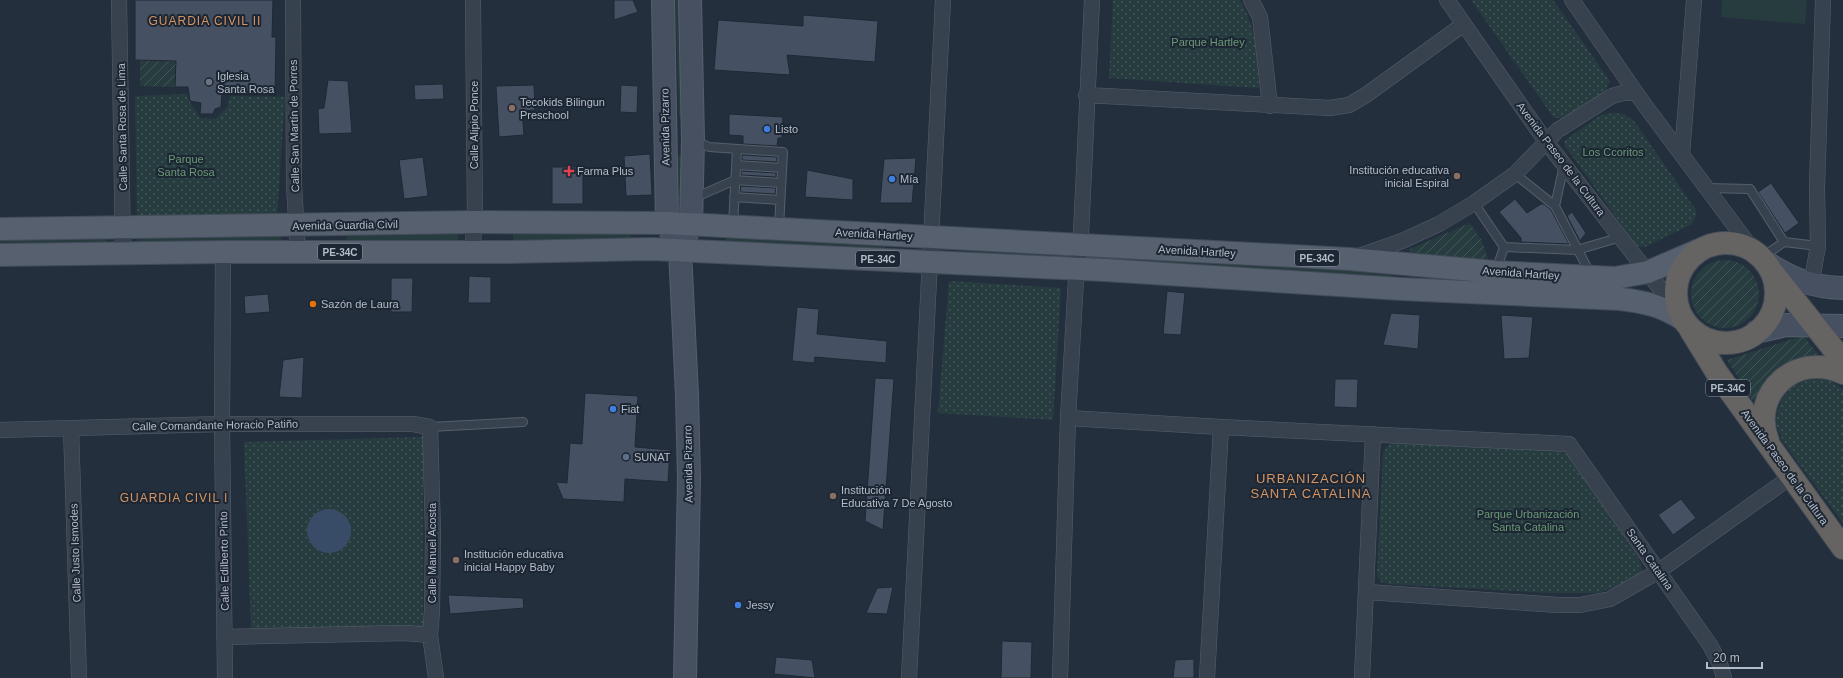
<svg xmlns="http://www.w3.org/2000/svg" width="1843" height="678" font-family="Helvetica,sans-serif">
  <style>
    .grass { fill: #263c3f }
    .park { fill: url(#park-dots) }
    .garden { fill: url(#garden-furrows) }
    .water { fill: #394c67 }
    .building { fill: #455162; stroke: #1f2835 }
    .lines { fill: none; stroke-linecap: round; stroke-linejoin: round }
    .service-casing { stroke: #565f6c; stroke-width: 10 }
    .minor-casing { stroke: #565f6c; stroke-width: 16 }
    .secondary-casing { stroke: #565f6c; stroke-width: 24 }
    .primary-casing { stroke: #414a57; stroke-width: 24 }
    .trunk-casing { stroke: #434c59; stroke-width: 24 }
    .service { stroke: #38414e; stroke-width: 8 }
    .minor { stroke: #38414e; stroke-width: 15 }
    .secondary { stroke: #465061; stroke-width: 22 }
    .primary { stroke: #56606e; stroke-width: 22 }
    .trunk { stroke: #656462; stroke-width: 22 }
    .worship-dot { fill: #6b7280; stroke: #1d2633; stroke-width: 1.5 }
    .education-dot { fill: #8d6e63; stroke: #1d2633; stroke-width: 1.5 }
    .shop-dot { fill: #3f7fe0; stroke: #1d2633; stroke-width: 1.5 }
    .health-dot { fill: #e0444e; stroke: #1d2633; stroke-width: 1.5 }
    .food-dot { fill: #e8710a; stroke: #1d2633; stroke-width: 1.5 }
    .service-dot { fill: #5c6f8a; stroke: #1d2633; stroke-width: 1.5 }
    .labels { text-anchor: middle; stroke-width: 4; stroke-linejoin: round; paint-order: stroke }
    .shield { fill: #1d2633; stroke: #878f9c; stroke-width: 1 }
    .shield-label { font-size: 10px; font-weight: bold; fill: #b4bcc9 }
    .park-label { font-size: 11px; fill: #6b9a76; stroke: #1d2633 }
    .poi-label { font-size: 11px; fill: #b4bcc9; stroke: #1d2633; text-anchor: start }
    .street-label { font-size: 11px; fill: #b4bcc9; stroke: #1d2633 }
    .neighbourhood-label { font-size: 12px; letter-spacing: 1px; fill: #d59563; stroke: #1d2633 }
    .quarter-label { font-size: 13px; letter-spacing: 1px; fill: #d59563; stroke: #1d2633 }
  </style>
  <defs>
    <pattern id="park-dots" width="8" height="8" patternUnits="userSpaceOnUse"><rect width="8" height="8" fill="#263c3f"/><path d="M2 2h.1M6 6h.1" fill="none" stroke="#435659" stroke-width="1.8" stroke-linecap="round"/></pattern>
    <pattern id="garden-furrows" width="10" height="10" patternUnits="userSpaceOnUse"><rect width="10" height="10" fill="#263c3f"/><path d="M-1 1l2-2M0 10L10 0M9 11l2-2" fill="none" stroke="#435659"/></pattern>
  </defs>
  <rect width="100%" height="100%" fill="#242f3e"/>
  <path class="grass" d="M675,0h7l4,116h-7z
    M1722,0h85l-2,24 -84,-7z
    M676,156h7v45h-7z
    M631,230v10l-118,2v-10z
    M458,232v10l-111,1v-9z
    M281,235l1,9 -144,-1 -1,-3 1,-2z
    M726,235l159,7v9l-160,-7z
    M106,236v10l-106,2v-10z
    M968,248l77,4v8l-77,-5z
    M1112,256l282,17 -4,7 -278,-17z"/>
  <path class="park" d="M1113,0h127c17,30 17,56 19,88l-150,-10z
    M1471,0h82l57,81 -5,10 -40,27h-11z
    M187,94l4,10 9,14 15,1 12,-12 3,-11 55,1 -8,119 -140,-1 -2,-119z
    M1614,113l10,1 10,7 62,89v6l-4,8 -47,23 -8,-1 -72,-100 -1,-5 37,-26z
    M949,281l112,7 -8,132 -115,-7z
    M1815,378c12,0 19,4 28,12v133l-60,-81 -8,-21 6,-21 13,-15z
    M423,437v191h-172l-7,-186z
    M1393,443l166,8 12,5 70,107 1,9 -12,8 -31,13h-47l-164,-9 -7,-2 -4,-7 6,-122 3,-6z"/>
  <path class="garden" d="M140,60l36,1 -1,26 -35,-1z
    M1470,223l12,18 6,18 -79,-4 1,-6z
    M1691 294a34 34 0 1 1 68 0a34 34 0 1 1-68 0Z
    M1799,337h6l13,18 -1,3 -51,26 -10,18 -4,-2 -25,-40z"/>
  <path class="water" d="M307 531a22 22 0 1 1 44 0a22 22 0 1 1-44 0Z"/>
  <path class="building" d="M135,0h138l-1,37h4l-1,58 -53,-1 -1,13 -6,2 -2,5h-13l1,-11 -11,-2 -2,-14h-13l1,-26 -41,-1z
    M614,0h19l5,12 -24,8z
    M803,15l75,6 -3,41 -88,-7 3,20 -76,-5 4,-50 85,6z
    M328,80l20,1 4,52 -33,1 -1,-25 6,-1z
    M443,84l1,15 -29,1 -1,-15z
    M534,85l1,25 -13,1 2,24 -25,2 -3,-51z
    M621,85l17,1 -1,27 -17,-1z
    M729,114l54,3 -1,21h-4l-1,8 -34,-2v-8l-14,-1z
    M650,154l2,41 -26,1 -2,-40z
    M742,155l35,2v5l-35,-2z
    M423,157l5,39 -24,3 -5,-39z
    M916,158l-4,45h-32l4,-44z
    M552,167h31v37h-31z
    M807,170l46,9v21l-48,-3z
    M741,171l35,2v4l-35,-2z
    M1771,183l28,40 -14,10 -27,-41z
    M741,186l35,2 -1,6 -35,-2z
    M1515,199l12,14 14,-9h3l7,6 18,34 -48,-2v-4l-22,-26z
    M1572,212l14,21 -6,8 -13,-25z
    M469,276l22,1v26h-23z
    M391,278h22l-1,34h-21z
    M1167,291l18,2 -4,42 -18,-1z
    M268,294l2,18 -25,2 -1,-18z
    M797,307l22,2 -2,25 70,7 -1,22 -71,-6 -1,6 -22,-2z
    M1391,313l29,2 -2,34 -35,-4z
    M1501,315l32,2 -4,41 -25,1z
    M304,357l-2,41 -23,-1 4,-37z
    M875,378l19,1 -11,151 -18,-9z
    M1335,379h23l-1,29 -23,-1z
    M585,393l53,3 -3,51 35,3 -2,32 -43,-3 -1,23 -61,-3 -7,-17 11,1 3,-40 12,1z
    M1681,499l15,19 -23,17 -15,-20z
    M893,587l-6,27 -21,-1 11,-25z
    M448,595l75,3 1,10 -74,6z
    M1002,641l30,1 -1,36h-30z
    M776,657l36,3 3,18 -41,-4z
    M1194,659v19h-21l2,-18z"/>
  <g class="lines">
    <defs>
      <path id="service" d="M695,141l14,6 74,5 -4,75
        M736,165l46,3
        M1515,174l40,32 36,69
        M1707,188l43,1 34,53
        M734,197l46,3
        M694,198l41,-18 46,3
        M1474,203l30,44
        M1555,206l9,-41
        M733,225l4,-76
        M1761,258l23,-16 34,4
        M1496,271l8,-24 73,3 44,-13
        M430,427l93,-5"/>
      <path id="minor" d="M119,0l4,253
        M293,0l1,185 4,67
        M1251,0l9,17 10,89
        M1447,0l100,143 133,171
        M1572,0l69,100 114,153
        M1086,95l244,13 19,-3 17,-10 98,-71
        M1682,155l12,-155
        M472,251l3,-29 -2,-222
        M223,252l-1,172 3,254
        M1356,257l46,-16 37,-17 35,-21 41,-29 43,-44 54,-34 11,-3h13
        M1811,285l7,-39 -1,-59 6,-187
        M1068,418l153,9 348,17 141,201 10,19 4,14
        M71,428l8,250
        M0,430l222,-6h191l17,3 3,106 -1,78 -2,24 6,43
        M1367,592l192,13h21l30,-6 49,-28 133,-95
        M224,637l181,-4 25,2
        M909,678l34,-678
        M1060,678l8,-260 8,-139 5,-45 11,-234
        M1207,678l14,-251
        M1362,678l11,-244"/>
      <path id="secondary" d="M663,0l4,223 8,18
        M1765,262c27,17 46,25 78,26
        M1756,332l30,-7 57,1
        M685,678l4,-199 -2,-84 -7,-145 11,-26 2,-84 -3,-140"/>
      <path id="primary" d="M0,229l475,-7 192,1 682,36 147,13 119,6 33,-6 51,-22
        M0,255l223,-3h284l144,-3 453,21 297,19 219,10c26,3 42,7 64,21"/>
      <path id="trunk" d="M1676 293a50 50 0 1 1 100 0a50 50 0 1 1-100 0Z
        M1773,273l70,88
        M1690,329l27,44 126,175
        M1768,441c-19,-49 30,-90 75,-68"/>
    </defs>
    <use href="#service" class="service-casing"/>
    <use href="#minor" class="minor-casing"/>
    <use href="#secondary" class="secondary-casing"/>
    <use href="#primary" class="primary-casing"/>
    <use href="#trunk" class="trunk-casing"/>
    <use href="#service" class="service"/>
    <use href="#minor" class="minor"/>
    <use href="#secondary" class="secondary"/>
    <use href="#primary" class="primary"/>
    <use href="#trunk" class="trunk"/>
  </g>
  <circle class="worship-dot" cx="209" cy="82" r="4"/>
  <g class="education-dot">
    <circle cx="512" cy="108" r="4"/>
    <circle cx="1457" cy="176" r="4"/>
    <circle cx="833" cy="496" r="4"/>
    <circle cx="456" cy="560" r="4"/>
  </g>
  <g class="shop-dot">
    <circle cx="767" cy="129" r="4"/>
    <circle cx="892" cy="179" r="4"/>
    <circle cx="613" cy="409" r="4"/>
    <circle cx="738" cy="605" r="4"/>
  </g>
  <path class="health-dot" d="M567 165h4v4h4v4h-4v4h-4v-4h-4v-4h4z"/>
  <circle class="food-dot" cx="313" cy="304" r="4"/>
  <circle class="service-dot" cx="626" cy="457" r="4"/>
  <g class="labels">
    <g class="shield">
      <rect x="318" y="244" width="44" height="16" rx="3"/>
      <rect x="1295" y="250" width="44" height="16" rx="3"/>
      <rect x="856" y="251" width="44" height="16" rx="3"/>
      <rect x="1706" y="380" width="44" height="16" rx="3"/>
    </g>
    <g class="shield-label">
      <text x="340" y="256">PE-34C</text>
      <text x="1317" y="262">PE-34C</text>
      <text x="878" y="263">PE-34C</text>
      <text x="1728" y="392">PE-34C</text>
    </g>
    <g class="park-label">
      <text x="1208" y="46">Parque Hartley</text>
      <text x="1613" y="156">Los Ccoritos</text>
      <text x="186" y="163">Parque<tspan x="186" dy="13">Santa Rosa</tspan></text>
      <text x="1528" y="518">Parque Urbanización<tspan x="1528" dy="13">Santa Catalina</tspan></text>
    </g>
    <g class="poi-label">
      <text x="217" y="80">Iglesia<tspan x="217" dy="13">Santa Rosa</tspan></text>
      <text x="520" y="106">Tecokids Bilingun<tspan x="520" dy="13">Preschool</tspan></text>
      <text x="775" y="133">Listo</text>
      <text x="1449" y="174" text-anchor="end">Institución educativa<tspan x="1449" dy="13">inicial Espiral</tspan></text>
      <text x="577" y="175">Farma Plus</text>
      <text x="900" y="183">Mía</text>
      <text x="321" y="308">Sazón de Laura</text>
      <text x="621" y="413">Fiat</text>
      <text x="634" y="461">SUNAT</text>
      <text x="841" y="494">Institución<tspan x="841" dy="13">Educativa 7 De Agosto</tspan></text>
      <text x="464" y="558">Institución educativa<tspan x="464" dy="13">inicial Happy Baby</tspan></text>
      <text x="746" y="609">Jessy</text>
    </g>
    <g class="street-label">
      <text transform="translate(474 125) rotate(-90)" y="4">Calle Alipio Ponce</text>
      <text transform="translate(294 126) rotate(-91)" y="4">Calle San Martín de Porres</text>
      <text transform="translate(122 127) rotate(-91)" y="4">Calle Santa Rosa de Lima</text>
      <text transform="translate(665 127) rotate(-91)" y="4">Avenida Pizarro</text>
      <text transform="translate(1561 159) rotate(53)" y="4">Avenida Paseo de la Cultura</text>
      <text transform="translate(345 225) rotate(-1)" y="4">Avenida Guardia Civil</text>
      <text transform="translate(874 234) rotate(3)" y="4">Avenida Hartley</text>
      <text transform="translate(1197 251) rotate(3)" y="4">Avenida Hartley</text>
      <text transform="translate(1521 273) rotate(4)" y="4">Avenida Hartley</text>
      <text transform="translate(215 425) rotate(-1)" y="4">Calle Comandante Horacio Patiño</text>
      <text transform="translate(688 464) rotate(-91)" y="4">Avenida Pizarro</text>
      <text transform="translate(1785 467) rotate(54)" y="4">Avenida Paseo de la Cultura</text>
      <text transform="translate(75 553) rotate(-92)" y="4">Calle Justo Ismodes</text>
      <text transform="translate(432 553) rotate(-90)" y="4">Calle Manuel Acosta</text>
      <text transform="translate(1650 559) rotate(55)" y="4">Santa Catalina</text>
      <text transform="translate(224 561) rotate(-91)" y="4">Calle Edilberto Pinto</text>
    </g>
    <g class="neighbourhood-label">
      <text x="205" y="25">GUARDIA CIVIL II</text>
      <text x="174" y="502">GUARDIA CIVIL I</text>
    </g>
    <g class="quarter-label">
      <text x="1311" y="483">URBANIZACIÓN<tspan x="1311" dy="15">SANTA CATALINA</tspan></text>
    </g>
  </g>
  <path d="M1707 662v6h55v-6" fill="none" stroke="#b4bcc9" stroke-width="2"/>
  <text x="1713" y="662" font-size="12" fill="#b4bcc9" stroke="#1d2633" stroke-width="3" paint-order="stroke">20 m</text>
</svg>
